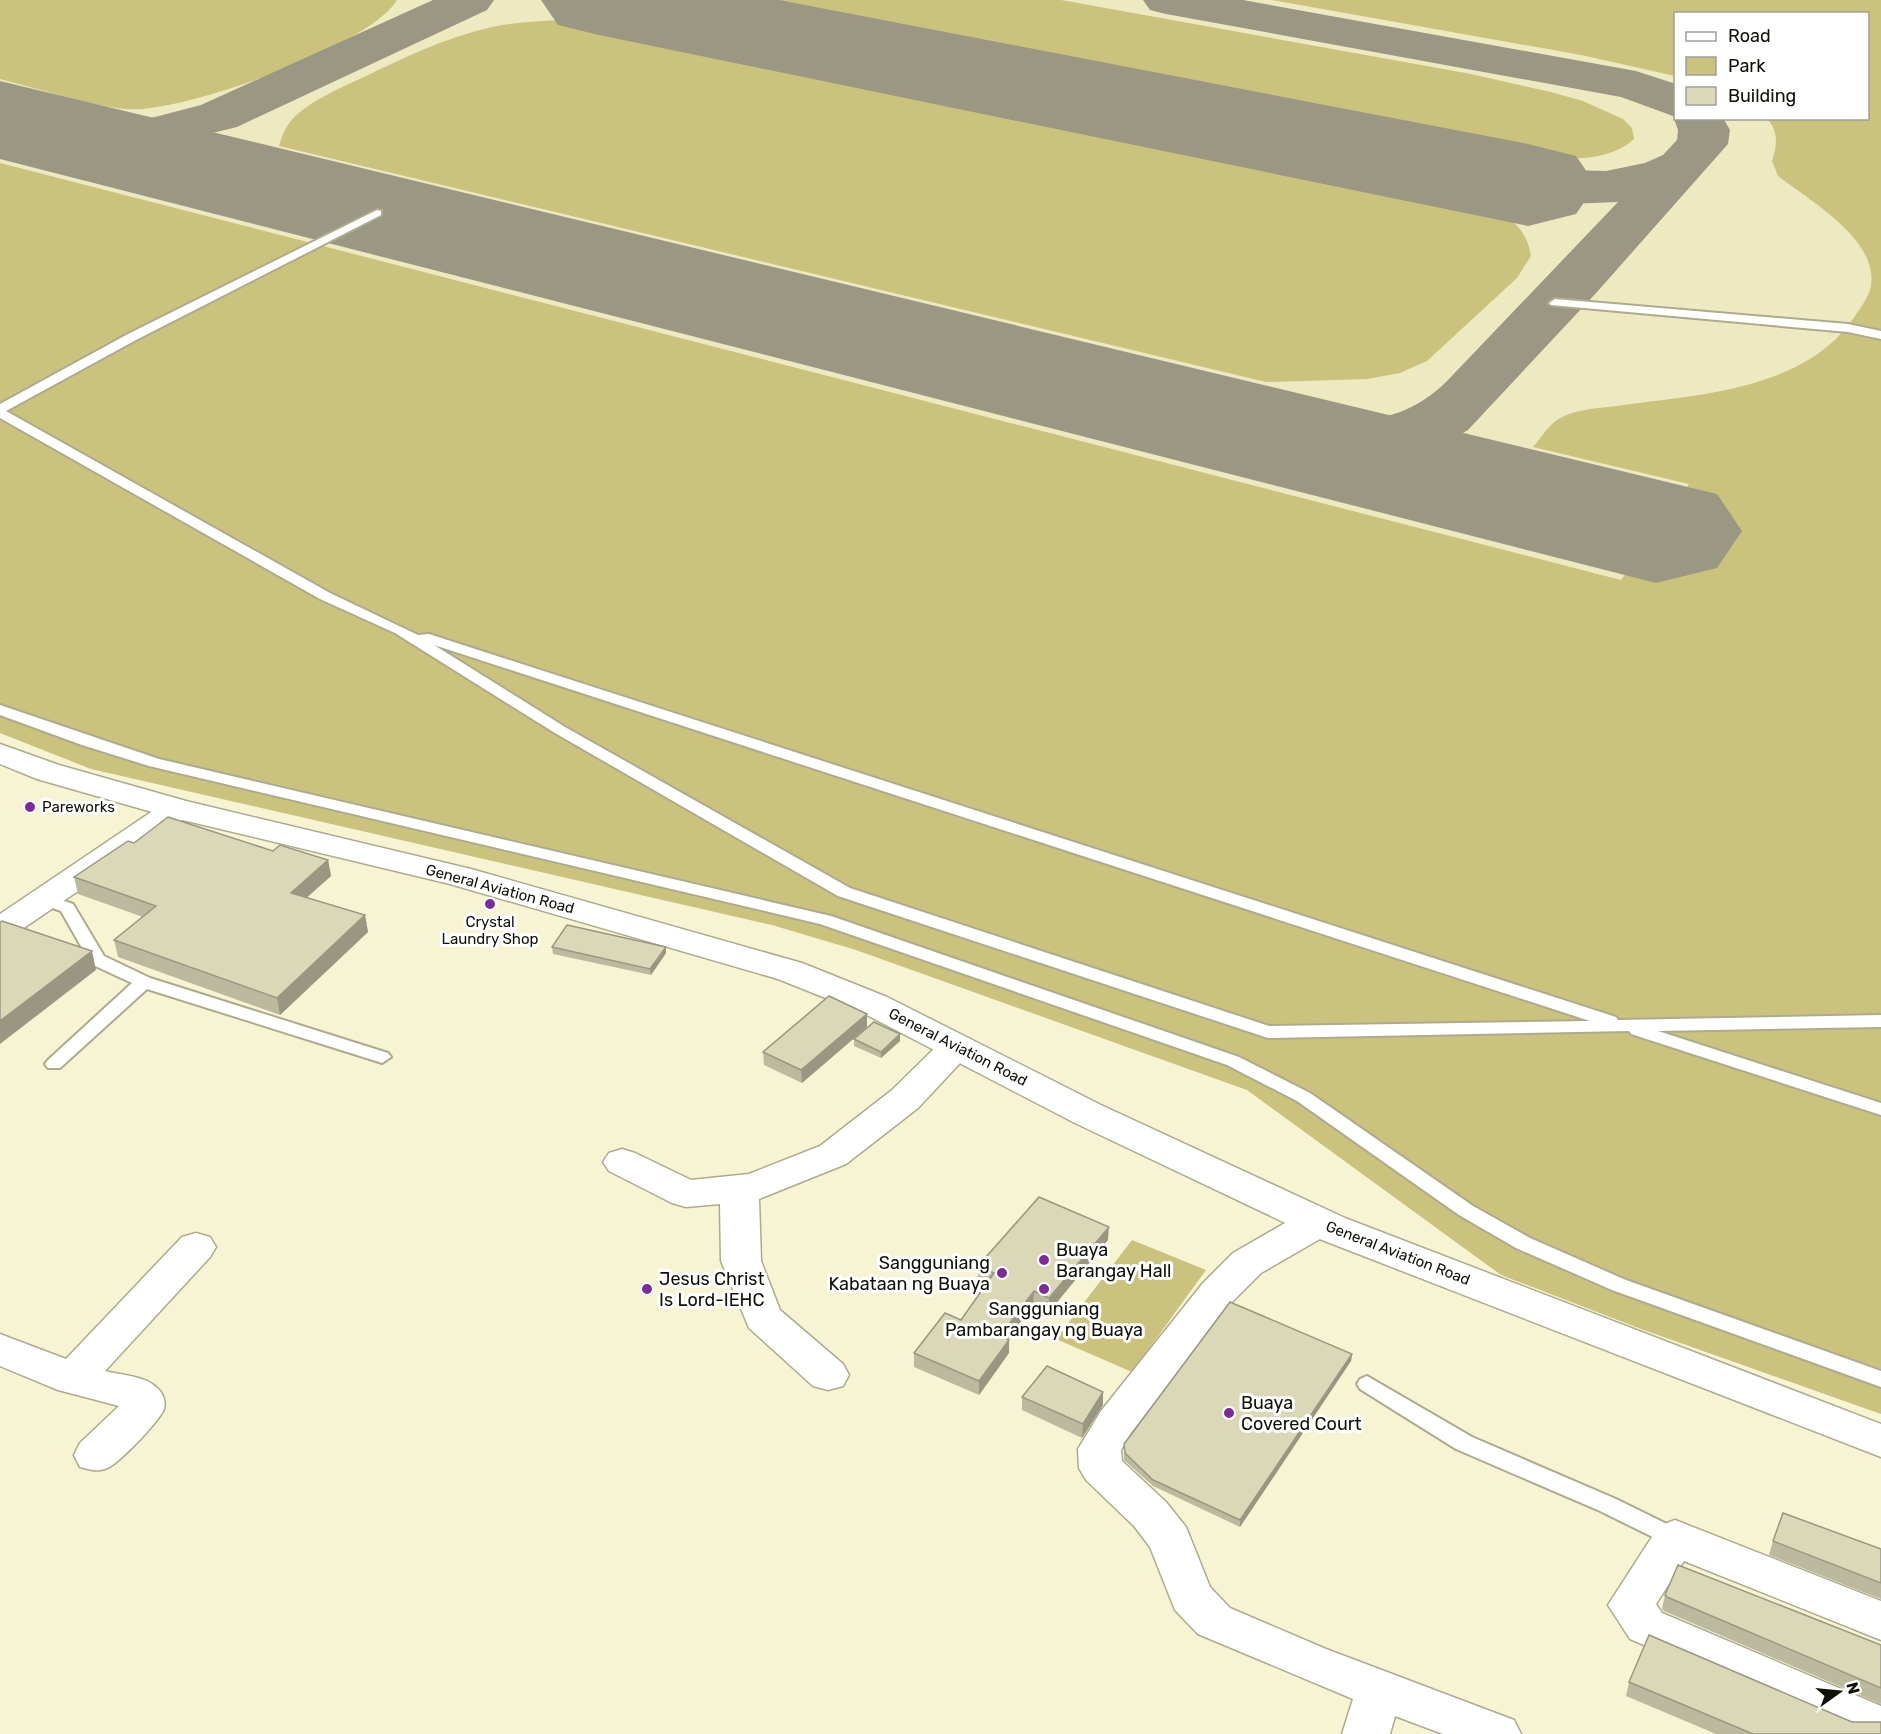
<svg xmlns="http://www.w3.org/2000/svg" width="1881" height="1734" font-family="Rubik,sans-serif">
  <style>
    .built { fill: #ede9c1; fill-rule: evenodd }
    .green { fill: #cbc37d }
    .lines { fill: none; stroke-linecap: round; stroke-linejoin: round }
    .taxiway { fill: #9a9882; fill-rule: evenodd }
    .runway { fill: #9a9882; fill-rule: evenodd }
    .service-casing { stroke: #aeab8d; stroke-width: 4 }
    .minor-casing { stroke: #aeab8d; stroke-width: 3 }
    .secondary-casing { stroke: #aeab8d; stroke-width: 3 }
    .service { fill: #fff; fill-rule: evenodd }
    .minor { fill: #fff; fill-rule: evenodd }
    .secondary { fill: #fff; fill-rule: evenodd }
    .wall { fill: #bcba9e }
    .shaded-wall { fill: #999781 }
    .building { fill: #dbd8b8; stroke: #999781; stroke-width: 1.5 }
    .poi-dot { fill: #7d2b9b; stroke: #fff; stroke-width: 2 }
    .labels { text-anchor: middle; stroke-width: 6; stroke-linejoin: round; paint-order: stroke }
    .poi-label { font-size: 15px; fill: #111006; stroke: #fff; text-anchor: start }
    .street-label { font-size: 15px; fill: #111006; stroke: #fff }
    .near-poi-label { font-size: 18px; fill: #111006; stroke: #fff; text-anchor: start }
  </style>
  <rect width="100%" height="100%" fill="#f7f4d4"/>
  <path class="built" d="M0,0h1881v1414l-240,-85 -140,-54 -254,-185 -391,-140 -84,-25 -681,-156 -91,-36zM1676,14h192v104h-192z"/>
  <path class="green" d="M0,0h397c-28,47 -219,115 -273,109 -40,-5 -84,-20 -124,-30z
    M719,0h342l410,74 80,18 32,9 40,18 9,9 2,11c-29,27 -81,19 -119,17z
    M1272,0h609v1414l-240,-85 -140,-54 -254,-185 -391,-140 -84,-25 -681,-156 -91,-36v-570l1621,417 68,-96 -156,-37c7,-8 15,-21 24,-27 18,-12 47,-12 67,-15 80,-11 185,-16 233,-92 5,-7 13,-19 14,-28 7,-46 -61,-84 -93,-109l-6,-15c5,-15 7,-30 -5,-42l101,-1v-104h-192l-1,62 -94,-21z
    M564,20l48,6 855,175c32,11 58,18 64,55l-14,22 -90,83 -27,12 -33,6 -101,3 -987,-236c4,-14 9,-25 21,-34 19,-15 42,-25 64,-35 41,-20 83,-40 128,-50 24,-5 47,-6 72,-7z
    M1132,1240l74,30 -74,102 -76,-33z"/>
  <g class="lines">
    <path class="taxiway" d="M433,0h61l-7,10 -250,117 -86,21 -77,6 -18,-5 -8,-11 8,-11 18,-5 77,-4 50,-13z
      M1143,0h100l393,71 40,13v34h47l7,12 -2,14 -131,148 -129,138c-60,37 -162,33 -228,17l-9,-14 9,-14c26,-6 39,-3 65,0 58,4 100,4 143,-39l170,-178 -51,2 -58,-8 -8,-11 8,-11 19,-5 78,2 39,-8 18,-8 14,-15 1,-10 -5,-14 -52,-19 -455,-83 -16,-4z"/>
    <path class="runway" d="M541,0h238l749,144 48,12 20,29 -20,29 -48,12 -929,-191 -41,-10z
      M0,81l1717,413 25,37 -25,37 -61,15 -1656,-424z"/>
    <defs>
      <path id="service" d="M377,210l4,1v4l-245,125 -130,71 324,182 88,42 11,-1 1187,383 2,3 263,-5v12l-223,4 223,72v12l-250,-81 -2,-3 -361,7 -430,-142 -283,-163 -160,-100 -75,-34 -320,-181v-14l128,-70zM434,645l1156,376 -321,5 -419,-138 -285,-161z
        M1555,299l293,25 33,7v8l-33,-7 -297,-27 -2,-2z
        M0,705l159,54 672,157 408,141 71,36 163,113 57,32 96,42 255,91v16l-269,-97 -96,-42 -57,-33 -162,-114 -70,-36 -407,-141 -671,-158 -67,-21 -82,-30z
        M44,894l29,10 31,52 46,22 238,75 3,4 -9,6 -6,-2 -229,-72 -87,79h-12l-3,-4 3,-4 84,-77 -41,-19 -30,-53 -23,-8 -2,-4z
        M1367,1376l105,61 144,62 67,33 3,6 -3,6 -8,3 -8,-3 -67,-33 -144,-62 -96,-60 -3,-5 3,-5z"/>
      <path id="minor" d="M177,799l11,3 5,7 -5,7 -176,120 -12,3v-25l166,-112z
        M957,1035l13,4 5,8 -57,61 -72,56 -87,35 2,62 19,49 63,54 6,11 -6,11 -15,4 -15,-4 -64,-58 -28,-67 -1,-57 -34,3 -14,-4 -63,-32 -6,-9 6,-9 13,-4 13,4 56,27 58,-6 71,-28 72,-56 52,-51z
        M1318,1208l14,4 6,10 -6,10 -71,41 -30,30 -100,130 -10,17 1,11 44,41 20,25 24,60 20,21 96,41 188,71 7,14h-78l-48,-18 -5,18h-48l11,-35 -155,-65 -23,-24 -25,-63 -16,-21 -48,-46 -7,-12 -1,-19 23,-38 102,-128 30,-30 71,-41z
        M196,1233l14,4 6,10 -6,10 -105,114c16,4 41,5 52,17 6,5 9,13 7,21 -5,13 -41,49 -53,57 -11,7 -20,4 -31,1l-6,-12 6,-12 39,-37 -61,-16 -58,-24v-32l66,25 116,-122z
        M1675,1520l206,81v39l-197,-79 -28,43 6,9 219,93v28h-33l-218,-95 -22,-34 51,-79z"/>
      <path id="secondary" d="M0,744l59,21 127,36 285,68 331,94 85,34 214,108 244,113 536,206v33l-564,-219 -242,-115 -212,-110 -85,-34 -328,-95 -284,-68 -129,-37 -37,-15z"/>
    </defs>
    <use href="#service" class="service-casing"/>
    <use href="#minor" class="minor-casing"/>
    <use href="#secondary" class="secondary-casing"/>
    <use href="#service" class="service"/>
    <use href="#minor" class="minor"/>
    <use href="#secondary" class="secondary"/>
  </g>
  <path class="wall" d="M273,851l55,9 3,16 -24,21 58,18 3,17 -88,83 -162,-58 -4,-17 29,-23 -65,-23 -4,-17z
    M552,947l114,6 -15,22 -98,-21z
    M867,1014v13l-65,56 -38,-18 -1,-13z
    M900,1034v7l-19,17 -27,-12v-7z
    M1108,1240l-59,72 -16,-7 -25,34 1,1v13l-30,42 -65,-28v-14l47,-33 26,-36 -9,-4v-14z
    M1352,1354l-1,7 -111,166 -87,-41 -29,-26v-16z
    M1022,1397l81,8 -21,33 -60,-28z
    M1773,1541l108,8v50l-112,-44z
    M1665,1595l216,50v59l-217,-93 -2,-2z
    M1629,1682l223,40 29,12h-165l-90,-38z"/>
  <path class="shaded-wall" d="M328,860l3,16 -37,33 -3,-16z
    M365,915l3,17 -88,83 -3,-17z
    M666,947v6l-15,22 -1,-6z
    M92,951l4,19 -96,74v-23z
    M867,1014v13l-65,56 -1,-13z
    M900,1034v7l-19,17v-6z
    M1109,1227l-1,13 -59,72v-14z
    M1034,1291l-1,14 -33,45v-14z
    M1009,1340v13l-30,42v-14z
    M1352,1354l-1,7 -111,166v-7z
    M1103,1392v13l-21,33 1,-14z"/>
  <path class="building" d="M168,817l105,34 7,-6 48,15 -37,33 74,22 -88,83 -163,-58 42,-34 -82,-29 54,-36 6,2z
    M2,921l90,30 -92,70v-99z
    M567,925l99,22 -16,22 -98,-22z
    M829,996l38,18 -66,56 -38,-18z
    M874,1022l26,12 -19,18 -27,-13z
    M1039,1197l70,30 -60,71 -15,-7 -34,45 9,4 -30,41 -65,-28 31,-40 16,7 33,-47 -16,-7z
    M1230,1302l122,52 -112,166 -87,-40 -28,-27 -1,-9z
    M1047,1366l56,26 -20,32 -61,-27z
    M1783,1513l98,36v34l-108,-42z
    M1678,1565l203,80v43l-214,-91 -2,-2z
    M1649,1635l203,87h29v12h-128l-124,-52z"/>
  <g class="poi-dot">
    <circle cx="30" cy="807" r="6"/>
    <circle cx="490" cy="904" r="6"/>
    <circle cx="1044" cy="1260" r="6"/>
    <circle cx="1002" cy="1273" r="6"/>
    <circle cx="647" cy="1289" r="6"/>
    <circle cx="1044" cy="1289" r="6"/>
    <circle cx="1229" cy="1413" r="6"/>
  </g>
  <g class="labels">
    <g class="poi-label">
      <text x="42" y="812">Pareworks</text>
      <text x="490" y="927" text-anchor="middle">Crystal<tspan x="490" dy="17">Laundry Shop</tspan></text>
    </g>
    <g class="street-label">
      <text transform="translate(500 889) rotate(15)" y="5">General Aviation Road</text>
      <text transform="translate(958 1047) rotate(27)" y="5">General Aviation Road</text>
      <text transform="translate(1398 1253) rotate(21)" y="5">General Aviation Road</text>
    </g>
    <g class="near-poi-label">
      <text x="1056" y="1256">Buaya<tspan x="1056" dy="21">Barangay Hall</tspan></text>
      <text x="990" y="1269" text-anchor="end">Sangguniang<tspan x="990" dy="21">Kabataan ng Buaya</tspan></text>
      <text x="659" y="1285">Jesus Christ<tspan x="659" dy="21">Is Lord-IEHC</tspan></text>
      <text x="1044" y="1315" text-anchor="middle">Sangguniang<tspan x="1044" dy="21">Pambarangay ng Buaya</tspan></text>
      <text x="1241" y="1409">Buaya<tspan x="1241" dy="21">Covered Court</tspan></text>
    </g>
  </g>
  <rect x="1674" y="12" width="195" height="108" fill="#ffffff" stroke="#a09f9b" stroke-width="1.5"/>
  <rect x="1686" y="32" width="30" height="9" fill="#ffffff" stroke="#a09f9b" stroke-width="1.5"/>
  <text x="1728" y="42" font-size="18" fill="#111006">Road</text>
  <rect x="1686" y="57" width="30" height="18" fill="#cbc37d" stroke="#a09f9b" stroke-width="1.5"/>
  <text x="1728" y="72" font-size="18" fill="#111006">Park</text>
  <rect x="1686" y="87" width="30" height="18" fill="#dbd8b8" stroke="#a09f9b" stroke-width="1.5"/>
  <text x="1728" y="102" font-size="18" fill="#111006">Building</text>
  <g transform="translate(1839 1692) rotate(75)" stroke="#ffffff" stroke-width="4.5" paint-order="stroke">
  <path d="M0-4.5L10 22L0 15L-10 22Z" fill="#111006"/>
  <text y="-9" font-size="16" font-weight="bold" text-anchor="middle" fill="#111006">N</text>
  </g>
</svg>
